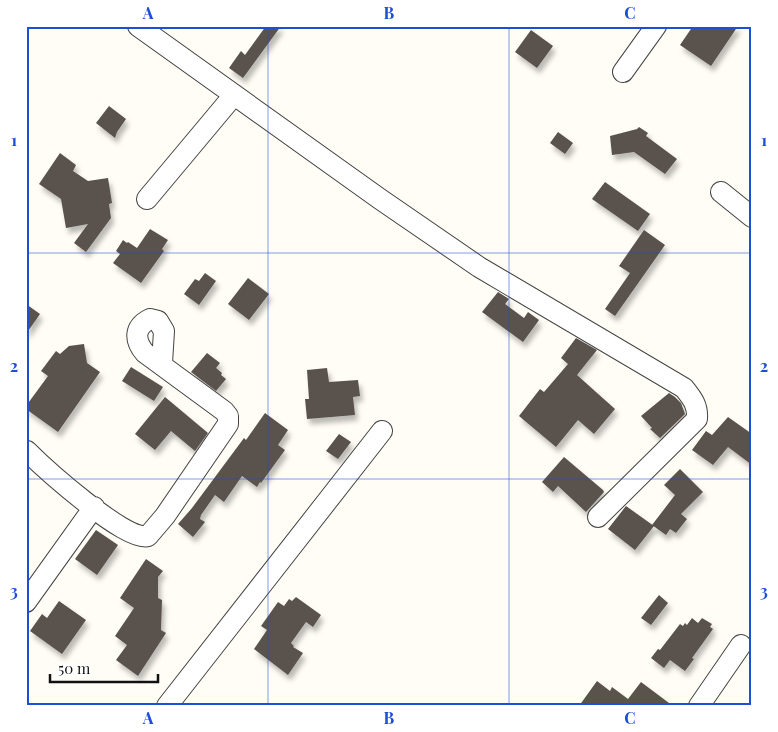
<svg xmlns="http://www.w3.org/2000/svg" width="778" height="732" font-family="'Playfair Display',serif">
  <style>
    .building { fill: #5a524d; filter: url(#shadow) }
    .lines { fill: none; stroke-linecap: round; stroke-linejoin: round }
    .minor-casing { stroke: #444; stroke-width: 22 }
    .minor { stroke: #fff; stroke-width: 20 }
    .grid { fill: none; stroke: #1d4ed8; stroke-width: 1; stroke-opacity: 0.55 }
    .neatline { fill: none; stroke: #1d4ed8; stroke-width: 2 }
    .grid-label { font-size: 16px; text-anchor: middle; font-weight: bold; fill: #1d4ed8 }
  </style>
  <defs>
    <filter id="shadow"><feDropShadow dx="3" dy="5.5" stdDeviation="2.5" flood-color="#0004"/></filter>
  </defs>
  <rect width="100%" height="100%" fill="#fffdf5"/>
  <path class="building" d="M266,26h15l-38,52 -14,-10 12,-17 4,4z
    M693,26h45l-27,40 -31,-21z
    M531,30l22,16 -16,22 -22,-16z
    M109,106l17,13 -9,13 -2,6 -19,-15z
    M639,127l9,6 -2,3 31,23 -12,15 -31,-22 -22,3 -2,-19 27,-7z
    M558,132l15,11 -8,11 -15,-11z
    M60,153l16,12 -3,6 15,10 20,-3 4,25 -3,1 2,14 -25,34 -12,-9 14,-19 -22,4 -5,-29 -22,-15z
    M605,182l45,32 -12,17 -46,-32z
    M150,229l18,11 -6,9 2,2 -23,32 -28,-20 7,-9 -4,-3 7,-11 4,3 1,-1 9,6z
    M644,230l21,15 -50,71 -10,-7 25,-36 -11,-7z
    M205,273l11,8 -17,24 -15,-11 11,-15 4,2z
    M248,278l21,16 -20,26 -21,-16z
    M498,292l11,7 -4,5 19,14 4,-6 11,8 -16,22 -41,-30z
    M26,304l14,10 -14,20z
    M576,338l21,12 -20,25 38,34 -21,25 -16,-14 -22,27 -37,-31 21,-27 4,3 24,-28 -7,-6z
    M84,344l3,19 13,9 -42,60 -32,-23v-3l22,-30 -7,-5 15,-20 4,3 9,-8z
    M207,353l13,10 -4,5 6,5 -1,2 5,4 -10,12 -25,-19z
    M131,367l32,20 -9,14 -32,-20z
    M327,368l2,14 29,-2 2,16 -7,1 2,18 -48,4 -2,-20h4l-2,-29z
    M669,393l6,4 6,6 4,11 -25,24 -10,-9 2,-1 -11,-12z
    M165,397l43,36 -13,18 -24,-20 -16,19 -20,-16z
    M265,413l23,17 -10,15 7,5 -24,33 -1,-1 -3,5 -15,-11 -18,26 -9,-7 -14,20 -1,4 5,3 -12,15 -15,-13 14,-16 52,-70 2,2z
    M728,417l24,17v31l-24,-18 -15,18 -21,-15 14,-19 6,4z
    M339,434l12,8 -13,17 -12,-8z
    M564,457l39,33 1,2 -18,20 -28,-26 -5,6 -11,-10z
    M680,469l23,23 -22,22 6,5 -11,14 -6,-4 -4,6 -14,-10 23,-30 -11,-10z
    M626,506l28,20 -19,24 -27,-21z
    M96,530l22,15 -21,30 -22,-16z
    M146,559l17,12 -5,6v21l4,2 -1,30 5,3 -28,43 -22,-16 11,-15 -12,-9 19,-28 -14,-10z
    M659,595l9,8 -17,22 -10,-7z
    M296,597l25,18 -8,12 -7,-5 -15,21 3,3 -1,1 10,6 -15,22 -34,-26 13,-19 -6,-4 17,-24 6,4 5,-7 3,2z
    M59,601l27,19 -24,34 -32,-23 12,-17 5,4z
    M692,618l6,5 4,-5 10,6 -2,3 3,2 -21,29 2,1 -9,12 -15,-11 -6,8 -13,-10 7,-9 2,1 20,-26 3,2 2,-3 2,2z
    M597,681l13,10 2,-4 16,12 13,-17 32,24h-94z"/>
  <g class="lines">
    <defs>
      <path id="minor" d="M138,26l242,173 99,68 205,121c9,11 14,18 13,31l-99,98
        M623,72l33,-46
        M721,192l31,25
        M147,199l87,-104
        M27,451c17,17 100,92 121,85l17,-20 63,-92v-8l-4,-5 -79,-58c-11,-13 -11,-26 5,-34l8,2 6,10 -2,32
        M26,602l68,-95
        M167,706l215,-275
        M699,706l42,-61"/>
    </defs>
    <use href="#minor" class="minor-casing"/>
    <use href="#minor" class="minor"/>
  </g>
  <path class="grid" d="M268,26v680M509,26v680M26,253h726M26,479h726"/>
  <rect width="778" height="732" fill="none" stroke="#ffffff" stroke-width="55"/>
  <path d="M50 674v8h108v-8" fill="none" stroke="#111111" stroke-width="2.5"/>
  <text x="58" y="674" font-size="15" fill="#111111" stroke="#ffffff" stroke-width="4" paint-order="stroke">50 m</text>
  <rect x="28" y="28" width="722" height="676" class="neatline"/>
  <g class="grid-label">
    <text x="148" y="19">A</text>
    <text x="389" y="19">B</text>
    <text x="630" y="19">C</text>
    <text x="14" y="146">1</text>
    <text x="764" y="146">1</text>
    <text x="14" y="372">2</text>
    <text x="764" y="372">2</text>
    <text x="14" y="597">3</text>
    <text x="764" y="597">3</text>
    <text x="148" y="724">A</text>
    <text x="389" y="724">B</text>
    <text x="630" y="724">C</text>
  </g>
</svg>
